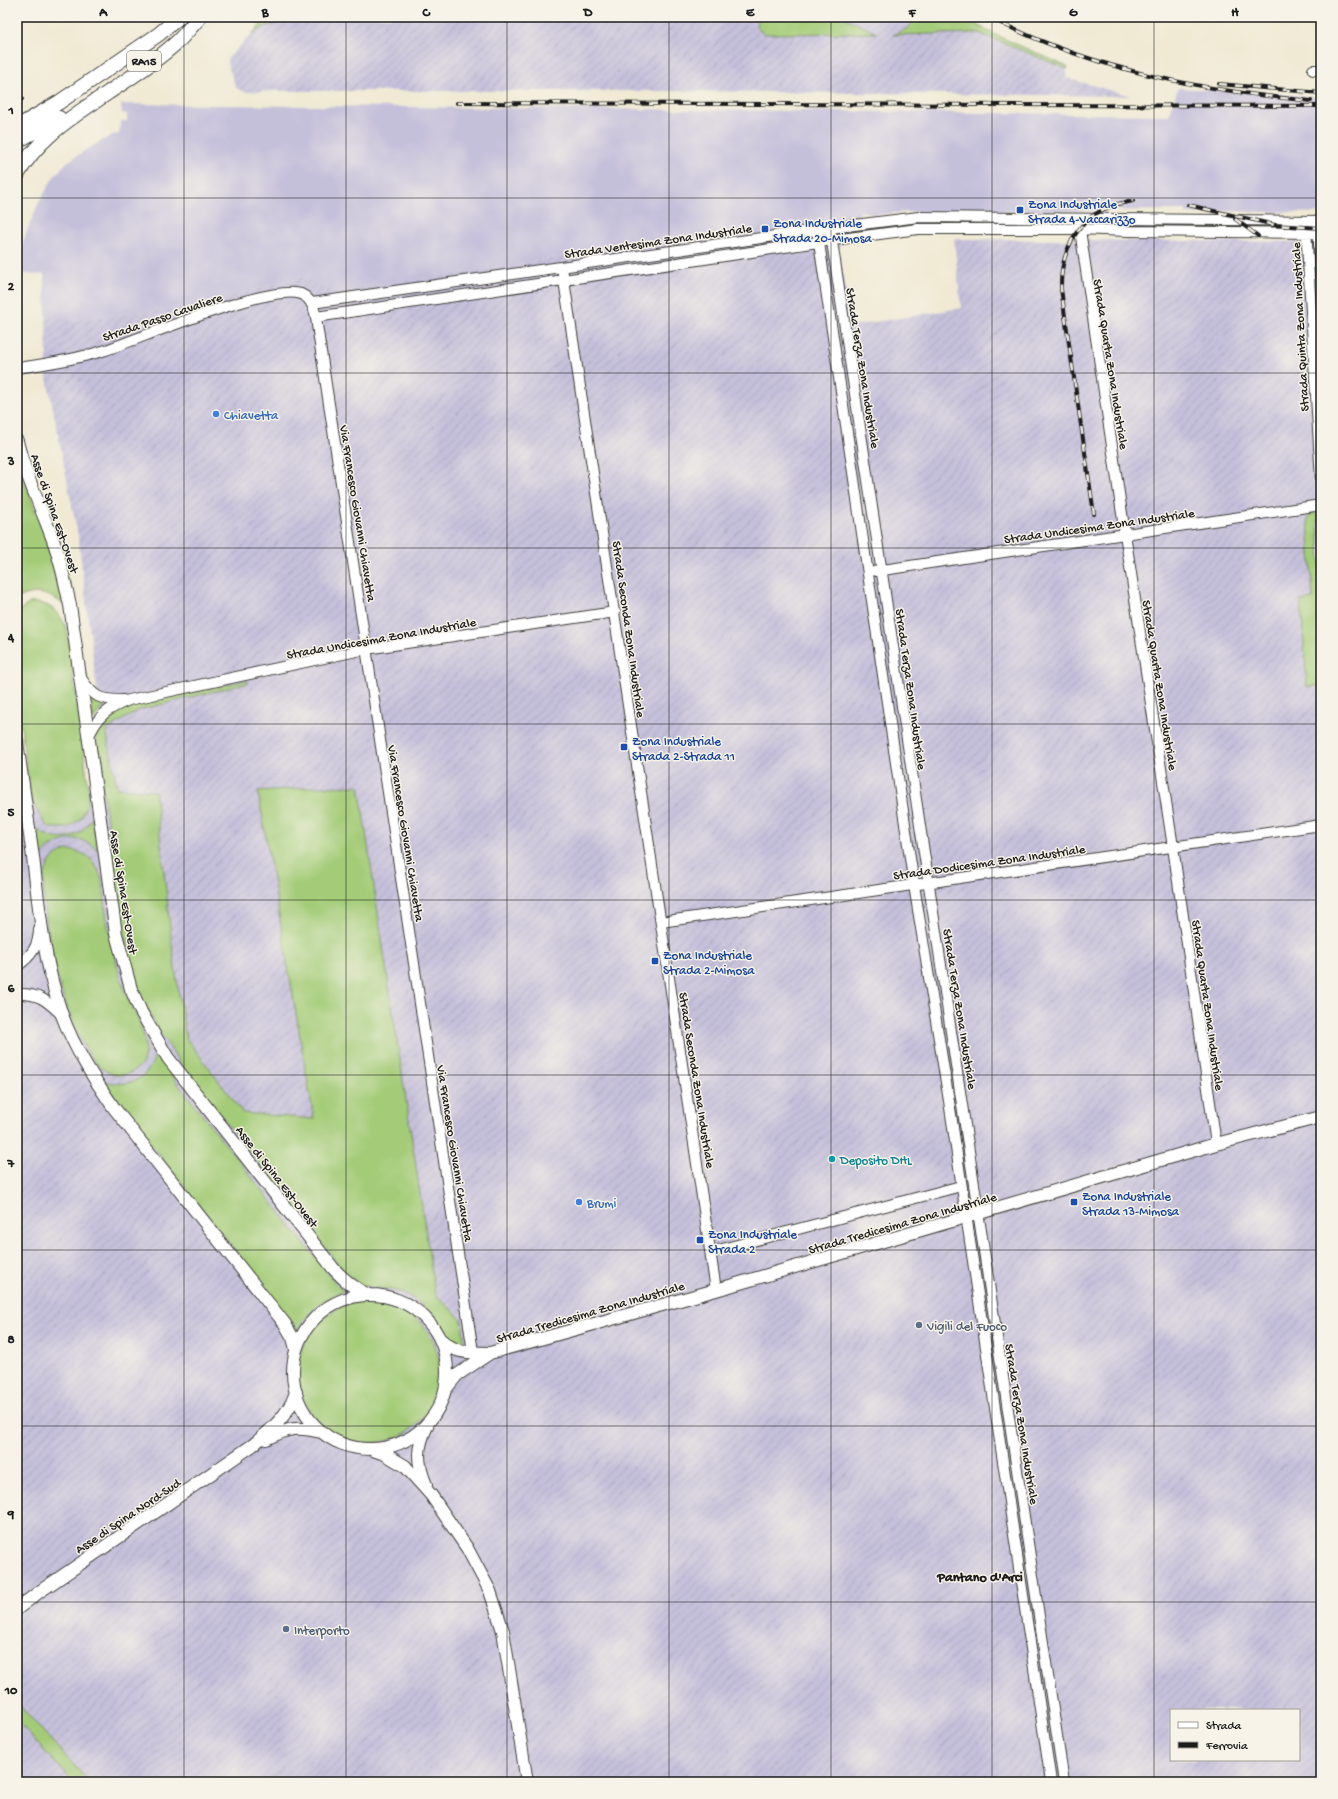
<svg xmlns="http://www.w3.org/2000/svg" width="1338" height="1799" font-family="'Gochi Hand',sans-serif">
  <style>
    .industrial { fill: url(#industrial-furrows); fill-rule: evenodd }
    .railway { fill: #c5c0da }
    .grass { fill: #a4cc78; stroke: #60744a }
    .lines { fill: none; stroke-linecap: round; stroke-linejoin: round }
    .minor-casing { stroke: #3c3b38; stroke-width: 12 }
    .major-casing { stroke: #3c3b38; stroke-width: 14 }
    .highway-casing { stroke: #3c3b38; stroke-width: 16 }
    .minor { stroke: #fff; stroke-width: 10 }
    .major { stroke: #fff; stroke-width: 12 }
    .highway { stroke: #fff; stroke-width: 14 }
    .rail-casing { stroke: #1c1c1c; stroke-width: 4 }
    .rail { stroke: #f7f3e8; stroke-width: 2.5; stroke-dasharray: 8; stroke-linecap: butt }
    .grid { fill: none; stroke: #1c1c1c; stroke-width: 1; stroke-opacity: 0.55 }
    .transit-dot { fill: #1a4fb4; stroke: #f7f3e8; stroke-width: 1.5 }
    .shop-dot { fill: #3f7fe0; stroke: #f7f3e8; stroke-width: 1.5 }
    .culture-dot { fill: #0f9aa8; stroke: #f7f3e8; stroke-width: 1.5 }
    .service-dot { fill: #5c6f8a; stroke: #f7f3e8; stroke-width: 1.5 }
    .labels { text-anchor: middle; stroke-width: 3; stroke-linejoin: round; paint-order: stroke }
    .shield { fill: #f7f3e8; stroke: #5e5c59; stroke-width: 1 }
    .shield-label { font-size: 12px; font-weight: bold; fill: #1c1c1c }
    .transit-label { font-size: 13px; fill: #164399; stroke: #f7f3e8; text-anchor: start }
    .street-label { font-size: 13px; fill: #1c1c1c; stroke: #f7f3e8 }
    .shop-label { font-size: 13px; fill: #366cbe; stroke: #f7f3e8; text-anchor: start }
    .culture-label { font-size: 13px; fill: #0d838f; stroke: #f7f3e8; text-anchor: start }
    .service-label { font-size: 13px; fill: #4e5e75; stroke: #f7f3e8; text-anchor: start }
    .neighbourhood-label { font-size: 14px; font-weight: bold; fill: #1c1c1c; stroke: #f7f3e8 }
    .neatline { fill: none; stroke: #1c1c1c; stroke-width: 1.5 }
    .grid-label { font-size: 13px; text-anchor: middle; font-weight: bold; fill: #1c1c1c }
  </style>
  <defs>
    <pattern id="industrial-furrows" width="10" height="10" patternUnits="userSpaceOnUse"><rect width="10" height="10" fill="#c5c0da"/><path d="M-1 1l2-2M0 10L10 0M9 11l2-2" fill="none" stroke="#a9a4ba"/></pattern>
  </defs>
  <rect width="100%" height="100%" fill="#f7f3e8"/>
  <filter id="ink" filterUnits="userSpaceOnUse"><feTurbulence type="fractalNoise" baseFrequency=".025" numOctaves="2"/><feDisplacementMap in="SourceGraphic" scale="8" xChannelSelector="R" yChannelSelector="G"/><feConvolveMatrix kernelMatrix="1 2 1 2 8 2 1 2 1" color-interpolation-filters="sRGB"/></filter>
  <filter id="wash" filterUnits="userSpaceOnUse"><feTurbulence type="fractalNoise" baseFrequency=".012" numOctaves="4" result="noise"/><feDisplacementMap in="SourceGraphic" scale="16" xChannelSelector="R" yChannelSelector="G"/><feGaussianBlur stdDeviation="0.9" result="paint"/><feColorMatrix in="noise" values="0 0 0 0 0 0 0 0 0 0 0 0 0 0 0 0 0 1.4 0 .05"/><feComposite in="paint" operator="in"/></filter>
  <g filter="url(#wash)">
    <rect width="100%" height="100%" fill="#f0ead4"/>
    <path class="industrial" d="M268,17h671l128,52 -1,9 65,18 -455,-5h-401l-30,1 -9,-4 -9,-25v-4z
      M861,211l-23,39 14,76 109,-18 -7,-69 367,3v1540h-1304v-985l92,-10 -31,-251 -31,-158 -1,-67 9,9h15l113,-12 126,-33 28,17zM1171,1710h128v50h-128z"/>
    <path class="railway" d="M1178,88l143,9v116l-105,-2 -4,3 -26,-1v-3l-277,2 -35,3 -13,-4 -524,81 -25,-8 -3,-9 -126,33 -113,12h-15l-9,-9 -2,-37 -6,1 -21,-2 3,-22 8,-23 10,-24 15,-26 14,-16 22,-14 23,-13 7,-1 2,-13h6v-7l-5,-1 -1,-9 1048,11z"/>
    <path class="grass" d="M268,17h32l-34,9 -14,8z
      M756,17h88l32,16 -112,1 -6,-5z
      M917,17h45l34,18 72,32 -1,2 -88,-36 -86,2 15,-7z
      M17,462c18,47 37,92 46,142 -15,-11 -29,-15 -46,-5z
      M1312,513h4l2,5 3,59v108l-14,2 -6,-86 12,-2 -5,-81z
      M30,603c19,-2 31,10 37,27l22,162 -1,10 -7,16 -13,10h-17l-6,-4 -14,-24 -14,-102v-86z
      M247,680l1,3 -109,27 -33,20 11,58 38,3 19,171 12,76 57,75 71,6 -56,-328 58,-4 43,-1 76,508 27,26 2,20 -2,3 -5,2c-9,-7 -14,-16 -22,-26 -7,-9 -17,-18 -28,-24 -13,-7 -28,-5 -42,-9 -10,-3 -17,-11 -24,-18l-154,-195 -30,-45 -10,-20 -10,-21 -16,-64 -25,-184v-10l18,-19z
      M90,697l9,5 9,2 -7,5 -8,11z
      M92,817l6,33c-6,-4 -10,-8 -17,-10 -15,-4 -36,6 -42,21l-5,-34c20,18 47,15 58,-10z
      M67,850c14,1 24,6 30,18 9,16 7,39 11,57 5,22 9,44 17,66 10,24 26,45 18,72 -63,66 -108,-153 -98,-190 3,-12 11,-19 22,-23z
      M156,1052l18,27 163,206 7,6c-21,7 -35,21 -47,39l-8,-12 -160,-201 -25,-36c26,7 45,-1 52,-29z
      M298 1372a71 71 0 1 1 142 0a71 71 0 1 1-142 0Z
      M17,1703l72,79h-16l-56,-61z"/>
  </g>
  <g filter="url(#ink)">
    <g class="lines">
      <defs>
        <path id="minor" d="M1313,70h8
          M1079,223l46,311 48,313 43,297
          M1306,227l15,253
          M1318,227l3,46
          M830,228l234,1554
          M817,229l97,656 35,216 102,681
          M562,267l154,1023
          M312,303l518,-75 89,-11 402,4
          M316,317l502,-75 100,-13h161l48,2 194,2
          M17,368c30,-4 60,-9 89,-18 36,-12 165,-67 195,-56 12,5 15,19 16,31l156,1027
          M876,571l445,-66
          M81,678c13,20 19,22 42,22
          M88,738c10,-23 19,-29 41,-38l237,-51 249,-37
          M661,922l660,-97
          M17,966c14,-9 22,-20 22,-37
          M17,994c23,-1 30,7 46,22
          M711,1252l250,-66"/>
        <path id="major" d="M17,441c8,34 24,66 36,99 8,21 12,43 17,65l46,329 15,55 10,23 27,46 165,210c11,12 21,21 36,27
          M17,742c5,38 11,77 16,115 6,53 11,106 29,158 12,33 32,64 52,93l171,216 8,14 3,11
          M293 1372a77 77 0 1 1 154 0a77 77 0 1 1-154 0Z
          M440,1339c18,16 27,13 50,14
          M445,1390l12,-15 33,-22 226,-63 500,-146 105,-27
          M266,1439c23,-11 30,-13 55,-7
          M373,1450l12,4 20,12 26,29 36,53 23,43 13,40 24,151
          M426,1485c-9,-22 -10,-37 1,-59
          M17,1609l22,-17 214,-147c18,-15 36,-30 43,-53"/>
        <path id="highway" d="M17,127l41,-24 101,-69 20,-17
          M17,141l42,-23
          M17,175c22,-39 57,-59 92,-83 23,-15 47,-31 67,-49 8,-7 15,-17 23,-25"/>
      </defs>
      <use href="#minor" class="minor-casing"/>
      <use href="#major" class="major-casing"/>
      <use href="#highway" class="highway-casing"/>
      <use href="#minor" class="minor"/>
      <use href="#major" class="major"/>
      <use href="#highway" class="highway"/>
      <defs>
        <path id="rail" d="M989,17c101,52 210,73 322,84
          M1219,84l102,9
          M17,99h5
          M457,103l864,3
          M1188,205l87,20 46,3
          M1235,219l23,17
          M1094,514l-33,-225c-1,-35 15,-71 51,-83 6,-3 14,-3 21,-5"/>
      </defs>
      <use href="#rail" class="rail-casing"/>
      <use href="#rail" class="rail"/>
    </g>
  </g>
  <path class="grid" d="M184,17v1765M346,17v1765M507,17v1765M669,17v1765M831,17v1765M992,17v1765M1154,17v1765M17,198h1304M17,373h1304M17,548h1304M17,724h1304M17,900h1304M17,1075h1304M17,1250h1304M17,1426h1304M17,1602h1304"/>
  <g class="transit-dot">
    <rect x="1016" y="206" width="8" height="8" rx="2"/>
    <rect x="761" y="225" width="8" height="8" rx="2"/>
    <rect x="620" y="743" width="8" height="8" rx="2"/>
    <rect x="651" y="957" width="8" height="8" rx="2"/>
    <rect x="1070" y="1198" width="8" height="8" rx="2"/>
    <rect x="696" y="1236" width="8" height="8" rx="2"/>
  </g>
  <g class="shop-dot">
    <circle cx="216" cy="414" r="4"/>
    <circle cx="579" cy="1202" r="4"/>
  </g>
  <circle class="culture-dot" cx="832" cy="1159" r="4"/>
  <g class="service-dot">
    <circle cx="919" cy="1325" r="4"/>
    <circle cx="286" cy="1629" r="4"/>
  </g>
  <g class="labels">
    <rect class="shield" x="127" y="51" width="34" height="20" rx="3"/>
    <g class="shield-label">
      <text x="144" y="65">RA15</text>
    </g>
    <g class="transit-label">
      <text x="1028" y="208">Zona Industriale<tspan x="1028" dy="15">Strada 4-Vaccarizzo</tspan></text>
      <text x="773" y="227">Zona Industriale<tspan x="773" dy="15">Strada 20-Mimosa</tspan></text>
      <text x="632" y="745">Zona Industriale<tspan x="632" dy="15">Strada 2-Strada 11</tspan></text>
      <text x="663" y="959">Zona Industriale<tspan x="663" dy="15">Strada 2-Mimosa</tspan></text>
      <text x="1082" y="1200">Zona Industriale<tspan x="1082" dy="15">Strada 13-Mimosa</tspan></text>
      <text x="708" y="1238">Zona Industriale<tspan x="708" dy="15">Strada 2</tspan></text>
    </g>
    <g class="street-label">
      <text transform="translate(658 240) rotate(-8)" y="5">Strada Ventesima Zona Industriale</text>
      <text transform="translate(162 316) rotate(-19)" y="5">Strada Passo Cavaliere</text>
      <text transform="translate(1299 327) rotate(-93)" y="5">Strada Quinta Zona Industriale</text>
      <text transform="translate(1112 364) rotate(81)" y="5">Strada Quarta Zona Industriale</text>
      <text transform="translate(864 368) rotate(81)" y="5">Strada Terza Zona Industriale</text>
      <text transform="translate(56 513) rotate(71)" y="5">Asse di Spina Est-Ovest</text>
      <text transform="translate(359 513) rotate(81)" y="5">Via Francesco Giovanni Chiavetta</text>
      <text transform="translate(1099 525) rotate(-8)" y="5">Strada Undicesima Zona Industriale</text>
      <text transform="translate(630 629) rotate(82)" y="5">Strada Seconda Zona Industriale</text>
      <text transform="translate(381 637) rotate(-10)" y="5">Strada Undicesima Zona Industriale</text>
      <text transform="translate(1161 685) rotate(81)" y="5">Strada Quarta Zona Industriale</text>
      <text transform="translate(912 689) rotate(82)" y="5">Strada Terza Zona Industriale</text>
      <text transform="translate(407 833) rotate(81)" y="5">Via Francesco Giovanni Chiavetta</text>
      <text transform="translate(989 861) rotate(-8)" y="5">Strada Dodicesima Zona Industriale</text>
      <text transform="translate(125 892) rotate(81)" y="5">Asse di Spina Est-Ovest</text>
      <text transform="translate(1209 1005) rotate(82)" y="5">Strada Quarta Zona Industriale</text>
      <text transform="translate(961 1009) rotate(81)" y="5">Strada Terza Zona Industriale</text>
      <text transform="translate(698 1080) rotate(81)" y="5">Strada Seconda Zona Industriale</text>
      <text transform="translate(456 1153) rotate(81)" y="5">Via Francesco Giovanni Chiavetta</text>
      <text transform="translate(278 1176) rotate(52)" y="5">Asse di Spina Est-Ovest</text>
      <text transform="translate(902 1222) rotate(-16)" y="5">Strada Tredicesima Zona Industriale</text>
      <text transform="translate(590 1311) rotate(-16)" y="5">Strada Tredicesima Zona Industriale</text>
      <text transform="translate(1023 1424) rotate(81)" y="5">Strada Terza Zona Industriale</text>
      <text transform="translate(127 1515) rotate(-34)" y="5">Asse di Spina Nord-Sud</text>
    </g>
    <g class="shop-label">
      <text x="224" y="419">Chiavetta</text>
      <text x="587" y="1207">Brumi</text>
    </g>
    <g class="culture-label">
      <text x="840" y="1164">Deposito DHL</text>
    </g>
    <g class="service-label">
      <text x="927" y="1330">Vigili del Fuoco</text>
      <text x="294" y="1634">Interporto</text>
    </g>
    <g class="neighbourhood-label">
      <text x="980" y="1581">Pantano d'Arci</text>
    </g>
  </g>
  <rect width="1338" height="1799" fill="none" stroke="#f7f3e8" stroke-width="44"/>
  <rect x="1170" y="1709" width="130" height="52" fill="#f7f3e8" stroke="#9f9d96"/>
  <rect x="1178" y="1722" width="20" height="6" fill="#ffffff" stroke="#9f9d96"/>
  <text x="1206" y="1729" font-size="12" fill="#1c1c1c">Strada</text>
  <rect x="1178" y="1742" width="20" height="6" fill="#1c1c1c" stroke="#9f9d96"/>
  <text x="1206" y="1749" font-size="12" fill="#1c1c1c">Ferrovia</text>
  <rect x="22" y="22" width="1294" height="1755" class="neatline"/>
  <g class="grid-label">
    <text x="103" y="16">A</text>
    <text x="265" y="16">B</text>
    <text x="426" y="16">C</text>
    <text x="588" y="16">D</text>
    <text x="750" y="16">E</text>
    <text x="912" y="16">F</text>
    <text x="1073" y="16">G</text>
    <text x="1235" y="16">H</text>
    <text x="11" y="114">1</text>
    <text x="11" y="290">2</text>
    <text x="11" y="465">3</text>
    <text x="11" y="641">4</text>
    <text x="11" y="816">5</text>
    <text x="11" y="992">6</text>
    <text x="11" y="1167">7</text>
    <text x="11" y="1343">8</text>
    <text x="11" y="1518">9</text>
    <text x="11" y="1694">10</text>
  </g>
</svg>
